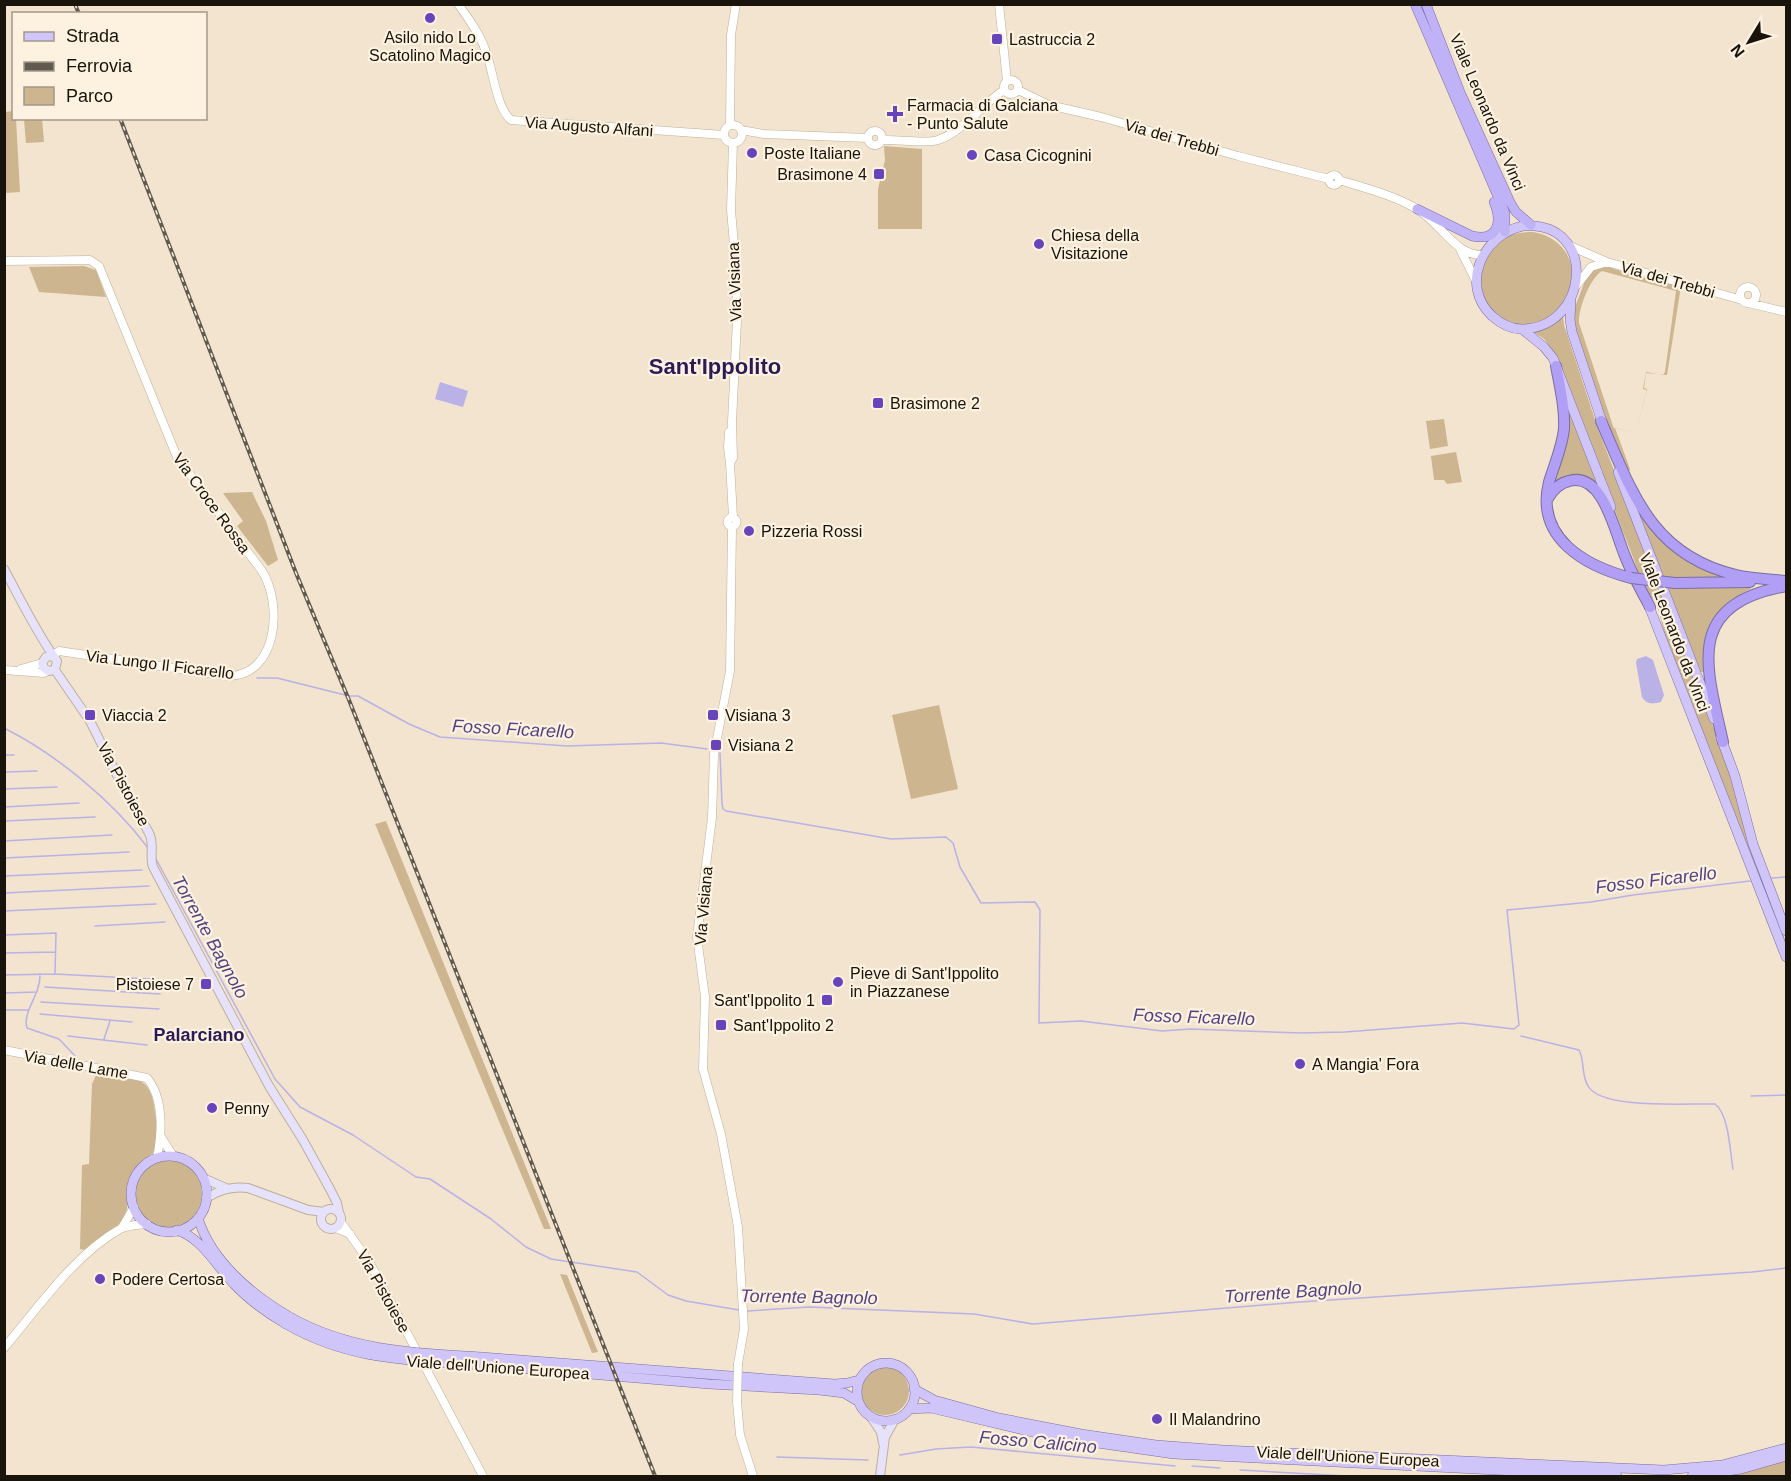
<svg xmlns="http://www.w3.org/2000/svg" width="1791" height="1481" font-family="Helvetica,sans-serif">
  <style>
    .green { fill: #ccb58f; fill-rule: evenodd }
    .water { fill: #bab1e6 }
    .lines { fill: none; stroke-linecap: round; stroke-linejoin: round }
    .stream { stroke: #bab1e6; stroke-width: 1.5 }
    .tertiary-casing { stroke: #bdb09b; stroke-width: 9 }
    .secondary-casing { stroke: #bdb09b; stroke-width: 10 }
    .primary-casing { stroke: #7b6ea2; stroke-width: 10 }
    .trunk-casing { stroke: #7b6ea2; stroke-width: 10 }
    .motorway-casing { stroke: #7b6ea2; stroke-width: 12 }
    .tertiary { stroke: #fff; stroke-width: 8 }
    .secondary { stroke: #e7e2fc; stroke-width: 8 }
    .primary { stroke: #d0c5f8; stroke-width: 9 }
    .trunk { stroke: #c0b2f6; stroke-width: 9 }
    .motorway { stroke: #b09ff4; stroke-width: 10 }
    .rail-casing { stroke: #625a4e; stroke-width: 4 }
    .rail { stroke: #fdf2e0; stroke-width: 1.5; stroke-dasharray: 4.5; stroke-linecap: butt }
    .tertiary-bridge-casing { stroke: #bdb09b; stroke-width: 9; stroke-linecap: butt }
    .primary-bridge-casing { stroke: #7b6ea2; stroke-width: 10; stroke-linecap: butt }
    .motorway-bridge-casing { stroke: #7b6ea2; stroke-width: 12; stroke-linecap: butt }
    .tertiary-bridge { stroke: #fff; stroke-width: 8 }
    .primary-bridge { stroke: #d0c5f8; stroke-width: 9 }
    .motorway-bridge { stroke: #b09ff4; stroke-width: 10 }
    .poi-dot { fill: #6844bc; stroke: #fdf2e0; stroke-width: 2 }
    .labels { text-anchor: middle; stroke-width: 4.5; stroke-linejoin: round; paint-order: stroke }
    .poi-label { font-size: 16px; fill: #18130b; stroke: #fdf2e0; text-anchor: start }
    .street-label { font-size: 16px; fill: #18130b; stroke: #fdf2e0 }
    .water-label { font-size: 18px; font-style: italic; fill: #534384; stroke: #fdf2e0 }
    .neighbourhood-label { font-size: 18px; font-weight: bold; fill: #2c1b55; stroke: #fdf2e0 }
    .district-label { font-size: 22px; font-weight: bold; fill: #2c1b55; stroke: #fdf2e0 }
  </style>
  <rect width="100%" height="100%" fill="#f2e4cf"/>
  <path class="green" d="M13,111l1,7 2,1 4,73 -15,1v-81z
    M24,119h18l2,23 -18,1z
    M884,146l38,3v80h-44v-40l7,-29z
    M1533,232c52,9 52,75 5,90 -8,3 -19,5 -27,2 -6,-2 -14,-9 -19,-13 -4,-3 -5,-6 -7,-11 -10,-23 -1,-51 21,-63 8,-4 18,-5 27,-5z
    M84,266l12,4 10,27 -67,-5 -10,-25z
    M1606,266l26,9 49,11 -14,89 -21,-2 -2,15 3,1 -11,44 -21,-5 15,41 -2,5 -27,-67 -28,-86 2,-14 13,-34 9,-6zM1602,271l74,20 -11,81 -2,3 -17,-3 -3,17 4,1 -11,43 -22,-5 -1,-2 -34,-103c-1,-14 11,-45 23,-52z
    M1563,315l1,10 34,104 127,328 25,89 36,96v6l-119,-304 -10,-39 -13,-19 -90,-234 -10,-13 -12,-8z
    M1565,401l35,89 -6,-6 -43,2z
    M1444,419l4,27 -18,3 -4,-28z
    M1456,452l6,30 -15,2 -3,-4h-10l-3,-24z
    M252,492l14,29 12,39 -10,6 -31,-40 6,-5 -20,-28z
    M1635,505l19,25 71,43 -2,4 27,9 1,3c-30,13 -52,50 -47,83h-4z
    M939,705l19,84 -47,10 -19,-84z
    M386,821l165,408h-7l-169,-405z
    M97,1073c41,8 54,-2 59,45 1,10 4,23 -1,32 -7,11 -19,13 -25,27 -5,11 -2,20 -3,32 -3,18 -29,30 -42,41l-5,-1 2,-84 7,-1 3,-80z
    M134 1194a34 34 0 1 1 68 0a34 34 0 1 1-68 0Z
    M560,1274l7,1 31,77 -6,1z
    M861 1391a24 24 0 1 1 48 0a24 24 0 1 1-48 0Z
    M1786,1460v16h-63z"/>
  <path class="water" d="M440,382l28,9 -5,16 -28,-8z
    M1646,656l7,4 11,35 -3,7c-8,2 -14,3 -19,-5l-6,-34 1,-4z"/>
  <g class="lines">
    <path class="stream" d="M257,678h20l72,18h9l51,28 31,13 127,9 94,-3 46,6
      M4,728c52,26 109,73 144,120
      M720,753l2,51 1,5 3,2 165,28 55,-2 7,6 7,24 21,36 54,-1 5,8 -1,113 42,-2 81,10 28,-2 111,4 44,-1 117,-9 52,6 5,-4 -12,-115 84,-8 42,-7 117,-14
      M4,755h10
      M4,772l33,-1
      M4,789l53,-2
      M4,807l75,-4
      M4,821l91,-4
      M4,841l108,-6
      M4,858l125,-6
      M156,859l119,220 25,28 53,28 63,42 14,2 61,40 35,28 25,12 86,13 31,23 18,6 53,9
      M4,876l138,-6
      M1772,878l14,-1
      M4,893l145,-7
      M4,911l152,-7
      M95,926l70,-4
      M4,935l52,-2 -1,41
      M4,953l51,-1
      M40,974c1,20 -18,38 -13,54l32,11 17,18
      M4,975l51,-1 95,5
      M45,987l115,7
      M4,993l33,-1
      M41,1002l118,7
      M4,1010h24
      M40,1014l92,8
      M68,1036l79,9
      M1521,1036l58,14c6,11 2,25 9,36 13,24 102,17 127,18 14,10 15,48 18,65
      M104,1039l6,-18
      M1751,1096l35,-1
      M747,1311l62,-4 165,7 59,10 267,-22 452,-30 34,-4
      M900,1455l36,-6 35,-2 204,19
      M777,1457l91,3
      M1192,1466l28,2
      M1240,1470l107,6"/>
    <defs>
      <path id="tertiary" d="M458,4c11,15 21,29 27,45 8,19 11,59 26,71l213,15
        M999,4l8,77
        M1004 87a7 7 0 1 1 14 0a7 7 0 1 1-14 0Z
        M1018,90l31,15 52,12 137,39 91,23
        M730,125l1,-90 5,-31
        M724 134a9 9 0 1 1 18 0a9 9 0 1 1-18 0Z
        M741,130l23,4 104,4
        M868 138a7 7 0 1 1 14 0a7 7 0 1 1-14 0Z
        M882,140c15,-1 44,4 56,0 26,-9 43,-35 66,-50
        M1329 180a5 5 0 1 1 10 0a5 5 0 1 1-10 0Z
        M1339,180c26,8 54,15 78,29 23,13 38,47 66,46
        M1570,246l37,16 135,38
        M1460,249l16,32
        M4,261l86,-1 9,6 78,191 85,114c21,33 16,105 -34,105l-169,-25 -7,5
        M1576,286l15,-19 16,-5
        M1740 295a8 8 0 1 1 16 0a8 8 0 1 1-16 0Z
        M1749,303l37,9
        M729,432l-1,15 2,16 3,54
        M730,463l3,-5 -1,-36 5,-102 -1,-52 -5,-58 2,-67
        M727.5 522a4.5 4.5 0 1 1 9 0a4.5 4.5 0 1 1-9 0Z
        M732,527l-2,144 -16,83 -2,64 -15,119 8,60 -2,72 18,65 17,93 6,102 -6,35
        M21,669l21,-6
        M4,670l40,3 4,-2
        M4,1050l143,28c17,20 15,55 10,80
        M161,1137l12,19
        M341,1222l29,41 113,213
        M122,1228l12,-21
        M336,1228l14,6
        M4,1348c34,-40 70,-93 116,-119 8,-4 19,-4 27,-5
        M737,1402l3,33 13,41"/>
      <path id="secondary" d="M4,569c17,31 33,65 53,92l-2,9 -7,1 -4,-3 -2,-5 4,-6 6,-1
        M55,670l35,51 27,54 32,58c6,11 0,23 4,34l116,219 34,54 27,49 7,14 2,10
        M203,1178l23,10
        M206,1198c15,-8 25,-12 42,-10l60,22 16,2
        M321 1219a10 10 0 1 1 20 0a10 10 0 1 1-20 0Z
        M871,1417l10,15 2,11
        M880,1476l5,-39 10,-18"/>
      <path id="primary" d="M1523,226c76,-6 67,103 -2,103 -10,0 -21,-6 -29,-13 -33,-31 -9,-82 31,-90z
        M1571,299l-1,21 2,12 32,96
        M1522,329l22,18 9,11 58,149
        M1618,472l96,247
        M1647,601l139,356
        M1721,738l14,38 18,68 33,87
        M131 1194a38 38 0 1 1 76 0a38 38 0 1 1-76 0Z
        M198,1218c13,43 54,77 92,99
        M177,1230c26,9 39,36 57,54 15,16 33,29 52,40
        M482,1357l353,27 12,-1 12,-3
        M857 1392a29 29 0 1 1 58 0a29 29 0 1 1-58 0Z
        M482,1365l227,19 110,6 25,3 15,9
        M914,1389l20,11 65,18 82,16 75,11 67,5 441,20 58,-5 64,-17
        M909,1409l22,-1 118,28 125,18 443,22
        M1692,1476l49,-7 45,-13"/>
      <path id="trunk" d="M1415,4l90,209v19
        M1426,4l34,88 50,110 6,10 15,13
        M1417,209l55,27c27,6 30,-15 22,-34"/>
      <path id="motorway" d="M1556,366c4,21 9,42 8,63 -2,19 -10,36 -15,53 -14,56 36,84 82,96
        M1601,421c31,71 50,134 135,154 16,4 34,4 50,6
        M1548,498c5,-8 11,-15 21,-17 34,-10 46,52 56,75 7,18 16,34 25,51
        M1675,583l75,-1
        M1723,742c-17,-77 -39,-137 63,-156"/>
    </defs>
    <use href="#tertiary" class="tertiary-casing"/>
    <use href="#secondary" class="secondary-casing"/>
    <use href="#primary" class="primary-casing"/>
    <use href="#trunk" class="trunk-casing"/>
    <use href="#motorway" class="motorway-casing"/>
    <use href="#tertiary" class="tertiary"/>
    <use href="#secondary" class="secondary"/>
    <use href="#primary" class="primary"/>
    <use href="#trunk" class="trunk"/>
    <use href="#motorway" class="motorway"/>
    <defs>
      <path id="rail" d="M75,4l4,10
        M120,118l176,455 53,127 306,776"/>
    </defs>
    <use href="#rail" class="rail-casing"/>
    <use href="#rail" class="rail"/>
    <defs>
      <path id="tertiary-bridge" d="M737,1402l1,-38"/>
      <path id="primary-bridge" d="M290,1317c60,34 125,36 192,40
        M286,1324c64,37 124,36 196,41"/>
      <path id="motorway-bridge" d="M1631,578l44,5"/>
    </defs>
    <use href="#tertiary-bridge" class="tertiary-bridge-casing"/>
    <use href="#primary-bridge" class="primary-bridge-casing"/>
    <use href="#motorway-bridge" class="motorway-bridge-casing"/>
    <use href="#tertiary-bridge" class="tertiary-bridge"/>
    <use href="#primary-bridge" class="primary-bridge"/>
    <use href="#motorway-bridge" class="motorway-bridge"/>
  </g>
  <g class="poi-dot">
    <circle cx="430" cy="18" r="6"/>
    <rect x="991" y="33" width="12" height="12" rx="3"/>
    <path d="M892 105h6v6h6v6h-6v6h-6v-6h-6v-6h6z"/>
    <circle cx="752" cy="153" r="6"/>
    <circle cx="972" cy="155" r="6"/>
    <rect x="873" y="168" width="12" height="12" rx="3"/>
    <circle cx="1039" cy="244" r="6"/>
    <rect x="872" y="397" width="12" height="12" rx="3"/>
    <circle cx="749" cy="531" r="6"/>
    <rect x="84" y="709" width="12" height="12" rx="3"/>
    <rect x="707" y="709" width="12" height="12" rx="3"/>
    <rect x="710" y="739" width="12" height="12" rx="3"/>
    <circle cx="838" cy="982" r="6"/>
    <rect x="200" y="978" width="12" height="12" rx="3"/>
    <rect x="821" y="994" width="12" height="12" rx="3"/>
    <rect x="715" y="1019" width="12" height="12" rx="3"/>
    <circle cx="1300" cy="1064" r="6"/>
    <circle cx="212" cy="1108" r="6"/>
    <circle cx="100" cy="1279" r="6"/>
    <circle cx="1157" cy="1419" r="6"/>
  </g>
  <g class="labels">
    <g class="poi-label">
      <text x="430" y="43" text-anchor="middle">Asilo nido Lo<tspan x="430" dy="18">Scatolino Magico</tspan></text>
      <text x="1009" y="45">Lastruccia 2</text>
      <text x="907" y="111">Farmacia di Galciana<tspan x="907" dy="18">- Punto Salute</tspan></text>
      <text x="764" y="159">Poste Italiane</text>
      <text x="984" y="161">Casa Cicognini</text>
      <text x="867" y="180" text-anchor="end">Brasimone 4</text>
      <text x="1051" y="241">Chiesa della<tspan x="1051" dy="18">Visitazione</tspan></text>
      <text x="890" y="409">Brasimone 2</text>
      <text x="761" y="537">Pizzeria Rossi</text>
      <text x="102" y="721">Viaccia 2</text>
      <text x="725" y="721">Visiana 3</text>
      <text x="728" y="751">Visiana 2</text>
      <text x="850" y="979">Pieve di Sant'Ippolito<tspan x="850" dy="18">in Piazzanese</tspan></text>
      <text x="194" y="990" text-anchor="end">Pistoiese 7</text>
      <text x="815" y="1006" text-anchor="end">Sant'Ippolito 1</text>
      <text x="733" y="1031">Sant'Ippolito 2</text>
      <text x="1312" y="1070">A Mangia' Fora</text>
      <text x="224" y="1114">Penny</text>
      <text x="112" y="1285">Podere Certosa</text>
      <text x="1169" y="1425">Il Malandrino</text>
    </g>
    <g class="street-label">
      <text transform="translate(1488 112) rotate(67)" y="6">Viale Leonardo da Vinci</text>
      <text transform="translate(589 126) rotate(4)" y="6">Via Augusto Alfani</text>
      <text transform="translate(1172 137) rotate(16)" y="6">Via dei Trebbi</text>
      <text transform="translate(1668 279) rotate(16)" y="6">Via dei Trebbi</text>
      <text transform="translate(734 282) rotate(-92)" y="6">Via Visiana</text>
      <text transform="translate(212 503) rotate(54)" y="6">Via Croce Rossa</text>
      <text transform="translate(1675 632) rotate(69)" y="6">Viale Leonardo da Vinci</text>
      <text transform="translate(160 664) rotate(7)" y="6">Via Lungo Il Ficarello</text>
      <text transform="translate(124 784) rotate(62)" y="6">Via Pistoiese</text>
      <text transform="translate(703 906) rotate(-85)" y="6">Via Visiana</text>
      <text transform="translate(76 1064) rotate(10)" y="6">Via delle Lame</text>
      <text transform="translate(384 1291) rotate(61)" y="6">Via Pistoiese</text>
      <text transform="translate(498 1367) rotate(4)" y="6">Viale dell'Unione Europea</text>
      <text transform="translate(1348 1456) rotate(3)" y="6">Viale dell'Unione Europea</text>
    </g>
    <g class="water-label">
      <text transform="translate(513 729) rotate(3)" y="6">Fosso Ficarello</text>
      <text transform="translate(1656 880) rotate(-7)" y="6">Fosso Ficarello</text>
      <text transform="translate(210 937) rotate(61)" y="6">Torrente Bagnolo</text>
      <text transform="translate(1194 1017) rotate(2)" y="6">Fosso Ficarello</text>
      <text transform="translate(1293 1292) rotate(-4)" y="6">Torrente Bagnolo</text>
      <text transform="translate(809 1297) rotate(1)" y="6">Torrente Bagnolo</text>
      <text transform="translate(1038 1442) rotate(5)" y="6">Fosso Calicino</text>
    </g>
    <g class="neighbourhood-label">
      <text x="199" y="1041">Palarciano</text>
    </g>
    <g class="district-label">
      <text x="715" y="374">Sant'Ippolito</text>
    </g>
  </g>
  <rect width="1791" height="1481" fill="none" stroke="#18130b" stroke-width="12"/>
  <rect x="12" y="12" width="195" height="108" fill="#fdf2e0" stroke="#a1998b" stroke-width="1.5"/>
  <rect x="24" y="32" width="30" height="9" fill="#d0c5f8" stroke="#a1998b" stroke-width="1.5"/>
  <text x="66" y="42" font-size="18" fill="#18130b">Strada</text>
  <rect x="24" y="62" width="30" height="9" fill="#625a4e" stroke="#a1998b" stroke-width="1.5"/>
  <text x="66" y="72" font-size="18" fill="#18130b">Ferrovia</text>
  <rect x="24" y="87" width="30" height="18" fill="#ccb58f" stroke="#a1998b" stroke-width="1.5"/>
  <text x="66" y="102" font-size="18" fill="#18130b">Parco</text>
  <g transform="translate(1749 42) rotate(232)" stroke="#fdf2e0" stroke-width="4.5" paint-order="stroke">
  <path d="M0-4.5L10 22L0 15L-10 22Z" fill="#18130b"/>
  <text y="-9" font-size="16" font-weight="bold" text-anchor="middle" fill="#18130b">N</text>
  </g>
</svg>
